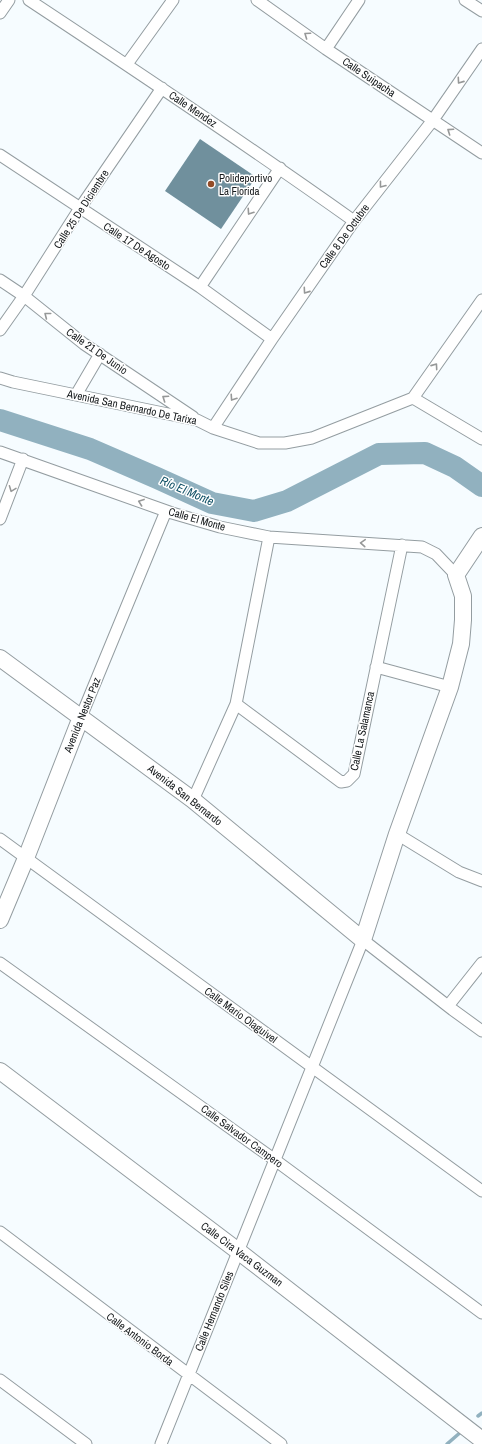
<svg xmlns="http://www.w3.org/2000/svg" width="482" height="1444" font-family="'Archivo Narrow',sans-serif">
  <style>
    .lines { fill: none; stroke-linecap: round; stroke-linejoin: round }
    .stream { stroke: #91b1bf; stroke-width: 3.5 }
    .river { stroke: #91b1bf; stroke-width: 22 }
    .building { fill: #70909d }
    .street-casing { stroke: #949da1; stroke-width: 13 }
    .secondary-casing { stroke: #949da1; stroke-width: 18 }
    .street { stroke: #fff; stroke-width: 11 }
    .secondary { stroke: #fff; stroke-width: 16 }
    .oneway { stroke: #969898 }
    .poi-dot { fill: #934c28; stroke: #fff; stroke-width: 1.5 }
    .labels { text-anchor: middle; stroke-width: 3; stroke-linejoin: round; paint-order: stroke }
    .street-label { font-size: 11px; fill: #15191b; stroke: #fff }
    .poi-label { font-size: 11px; fill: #15191b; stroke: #fff; text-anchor: start }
    .water-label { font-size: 12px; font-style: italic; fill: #0e4f64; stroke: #fff }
  </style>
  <rect width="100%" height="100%" fill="#f6fcff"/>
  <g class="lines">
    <path class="stream" d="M478,1416l4,-3
      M447,1444l15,-13"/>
    <path class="river" d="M0,420l90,29 67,29 55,25 42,8 33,-10 92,-47 46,-1 30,14 27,19"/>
  </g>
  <path class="building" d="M200,139l56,38 -35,52 -56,-38z"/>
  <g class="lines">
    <defs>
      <path id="street" d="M29,0c109,72 218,145 325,221
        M257,0l69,49 156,104
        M465,0l17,11
        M0,13l9,-13
        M326,49l33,-49
        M127,64l46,-64
        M0,155l200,132 72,52
        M0,280l24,16 60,48 109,73
        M200,287l80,-119
        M0,330l24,-34 56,-88 82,-120
        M0,378l13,4 184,38 16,8 46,15h26l27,-5 101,-40 69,41
        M76,395l24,-41
        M413,398l69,-98
        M213,428l59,-89 82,-118 79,-101 49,-71
        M0,452l172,61 48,14 49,10 153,10 14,7 20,21
        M0,519l23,-60
        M376,667l74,20
        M236,704l105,78 6,-1 7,-7 48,-229
        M81,717l85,-206
        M193,800l43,-96 33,-167
        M397,834l62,38 23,9
        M0,839l482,352
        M0,963l275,197 207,153
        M448,1006l34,-43
        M0,1232l281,212
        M0,1380l86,64
        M161,1444l202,-504 90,70 29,21"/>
      <path id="secondary" d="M0,658l193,142 170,140 34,-106 53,-147 11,-43 2,-24v-24l-7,-21 26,-39
        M0,920l26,-62 55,-141
        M0,1071l238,180 244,189"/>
    </defs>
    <use href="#street" class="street-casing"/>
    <use href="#secondary" class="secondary-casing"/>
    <use href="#street" class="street"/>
    <use href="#secondary" class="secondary"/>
  </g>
  <defs><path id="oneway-chevron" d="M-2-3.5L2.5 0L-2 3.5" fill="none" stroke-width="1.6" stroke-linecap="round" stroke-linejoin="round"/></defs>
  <g class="oneway">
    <use href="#oneway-chevron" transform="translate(307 35) rotate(-145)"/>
    <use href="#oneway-chevron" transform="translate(460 81) rotate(125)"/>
    <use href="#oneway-chevron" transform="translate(450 131) rotate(-146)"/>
    <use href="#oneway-chevron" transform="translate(382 185) rotate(128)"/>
    <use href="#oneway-chevron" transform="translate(250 212) rotate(124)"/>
    <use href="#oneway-chevron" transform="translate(306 291) rotate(125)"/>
    <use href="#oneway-chevron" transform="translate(47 315) rotate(-142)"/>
    <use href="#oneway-chevron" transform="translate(435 366) rotate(-55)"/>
    <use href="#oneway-chevron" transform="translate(165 398) rotate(-146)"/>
    <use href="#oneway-chevron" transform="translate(233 398) rotate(124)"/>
    <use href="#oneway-chevron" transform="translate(12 489) rotate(111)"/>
    <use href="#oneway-chevron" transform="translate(141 502) rotate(-160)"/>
    <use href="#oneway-chevron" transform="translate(363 543) rotate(-176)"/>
  </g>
  <circle class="poi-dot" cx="211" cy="184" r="4"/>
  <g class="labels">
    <g class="street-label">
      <text transform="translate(369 77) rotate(34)" y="4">Calle Suipacha</text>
      <text transform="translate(193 109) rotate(34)" y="4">Calle Mendez</text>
      <text transform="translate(81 209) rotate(-57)" y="4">Calle 25 De Diciembre</text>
      <text transform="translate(344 236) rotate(-54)" y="4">Calle 8 De Octubre</text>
      <text transform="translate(137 246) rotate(33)" y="4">Calle 17 De Agosto</text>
      <text transform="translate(97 351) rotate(35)" y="4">Calle 21 De Junio</text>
      <text transform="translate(132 407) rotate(12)" y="4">Avenida San Bernardo De Tarixa</text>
      <text transform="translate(197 519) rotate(16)" y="4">Calle El Monte</text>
      <text transform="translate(82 715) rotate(-68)" y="4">Avenida Nestor Paz</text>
      <text transform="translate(362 731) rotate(-78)" y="4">Calle La Salamanca</text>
      <text transform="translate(185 795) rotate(38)" y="4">Avenida San Bernardo</text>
      <text transform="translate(241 1015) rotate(36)" y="4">Calle Mario Olaguivel</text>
      <text transform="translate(242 1136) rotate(36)" y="4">Calle Salvador Campero</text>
      <text transform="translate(242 1254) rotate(37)" y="4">Calle Cira Vaca Guzman</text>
      <text transform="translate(214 1311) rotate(-68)" y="4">Calle Hernando Siles</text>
      <text transform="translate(140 1339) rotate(37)" y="4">Calle Antonio Borda</text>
    </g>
    <g class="poi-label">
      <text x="219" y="182">Polideportivo<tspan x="219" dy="13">La Florida</tspan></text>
    </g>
    <g class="water-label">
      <text transform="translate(187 491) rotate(23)" y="4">Río El Monte</text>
    </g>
  </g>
</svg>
